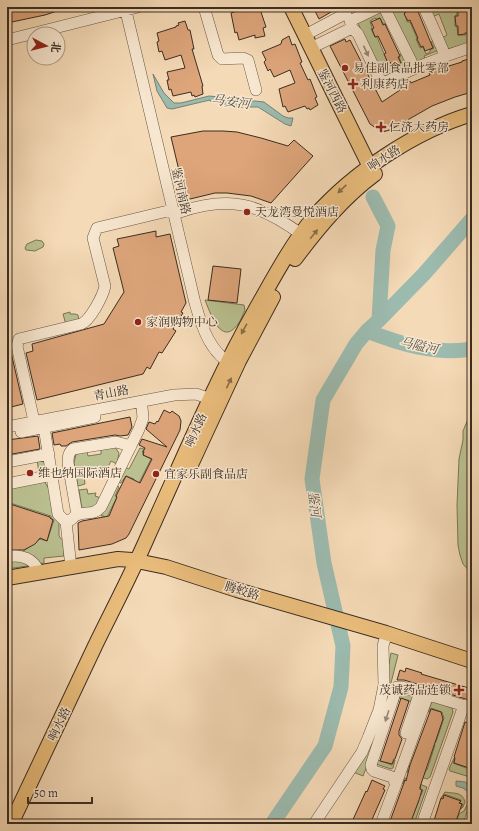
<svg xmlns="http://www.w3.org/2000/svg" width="479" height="831" font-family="Alegreya,'Noto Serif SC',serif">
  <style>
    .green { fill: #bac090; stroke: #7a7658 }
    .water { fill: #9cbbaf; stroke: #758276 }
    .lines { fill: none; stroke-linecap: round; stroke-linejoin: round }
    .river { stroke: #9cbbaf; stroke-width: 15 }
    .building { fill: #dea57b; stroke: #3a2d21 }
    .minor-casing { stroke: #695846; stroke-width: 12 }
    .major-casing { stroke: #3a2d21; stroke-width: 16 }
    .minor { stroke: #f8e7d0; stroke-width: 11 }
    .major { stroke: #eabd7c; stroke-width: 14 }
    .oneway { fill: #998a78 }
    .oneway2 { fill: #896e4a }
    .poi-dot { fill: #8f2418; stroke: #f8e7d0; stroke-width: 1.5 }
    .labels { text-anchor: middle; stroke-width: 3; stroke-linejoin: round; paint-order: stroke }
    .poi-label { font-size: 12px; fill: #3a2d21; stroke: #f8e7d0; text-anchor: start }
    .street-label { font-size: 12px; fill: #3a2d21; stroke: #f8e7d0 }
    .water-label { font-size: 13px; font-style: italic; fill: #525044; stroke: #f8e7d0 }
  </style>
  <rect width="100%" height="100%" fill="#f5dab7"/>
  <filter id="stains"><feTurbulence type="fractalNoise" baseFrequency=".005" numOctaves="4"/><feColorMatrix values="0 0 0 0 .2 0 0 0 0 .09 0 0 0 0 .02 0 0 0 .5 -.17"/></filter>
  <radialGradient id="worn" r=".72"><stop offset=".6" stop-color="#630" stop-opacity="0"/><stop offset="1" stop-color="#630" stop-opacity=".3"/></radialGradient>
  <path class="green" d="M387,7h16l4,15h3l7,16 -1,1 4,9 3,-1 3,7 4,-2v-2l4,-2 -3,-6 2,-1 -1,-2 7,11 -15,6 2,4 -10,3z
    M428,7h28l1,8 -2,1v10l2,1 1,8h8v-1l4,-1 1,-7h1v17l-24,6 -6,-11 5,-3 -8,-21 -7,3z
    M380,9l10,15 -3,2 -1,-2h-3l-3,-6 -4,1 -1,-1 -5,3 2,7 -1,1 4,8h2l11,26 2,-1 3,7 5,-2 -1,-2 4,-2 -2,-6h1v-2l4,-3 4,14 -20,9 -4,-3 -5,-8h-3l-18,-41z
    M36,240l6,1 2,3 -1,3 -8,4 -9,-1 -1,-2 2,-4z
    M205,300l39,5 1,5c-2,4 -4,10 -7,14 -17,24 -28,-12 -33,-24z
    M70,312v2h5l3,1 1,7 -13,3 -3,-11z
    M472,415v159l-9,-10 -3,-9 -2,-10 -1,-40 2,-46 4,-19v-9l5,-12z
    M115,447l4,6 -2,11 -6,-3 -8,16 -9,-3 -10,2 1,8 -7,2 -4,-23 2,-9 11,-3 1,5 13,-2v-5z
    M140,448l4,1 -2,3 1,1v2l8,4 -13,26 -5,-3 1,-3 -8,-3 -5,7 -3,-1 7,-15 4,2z
    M37,459h5l3,5 -1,6 -5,4z
    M44,481l5,8 10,33v14l4,5 1,15 -20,2v5l-6,1 -16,-12 18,-13 7,2 7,-21 -3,-2v-2l-44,-14v-14z
    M116,485l3,2 -4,9 2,1 -12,24 -1,-5h-3z
    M87,489l1,5 8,-1 -1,3 6,2 -8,11h-11l-3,-19z
    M15,559l19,6 -27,4v-8z
    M391,653l7,2 -8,32 2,2 -21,67 -8,20 -10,-4 36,-108z
    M400,691l14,2 -3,10 -1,-2 -11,-3 -1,4z
    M432,701l20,7 1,4 -23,65 -3,2 -19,-6 -1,-3 2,-5 2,1 13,9 2,-5h1l8,-25 -2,-1 1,-2h2l8,-24 -2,-6 -11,-4 -2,4h-1z
    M454,758h1l-2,5 16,6 3,-10v15l-2,3 -20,-6 -1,-2z
    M378,760l14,5 3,-5 -2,8 -2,1 -15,-5z
    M405,778l22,9 -13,37h-4l2,-5 -2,-1 1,-3h2l6,-15 -2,-1 2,-5 2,1 2,-5 -3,-1 1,-3 -16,-6 -3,4z
    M445,792c9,2 17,-1 20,10l-2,5 -2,2 2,-5 -3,-1 1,-3 -17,-6 -2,4h-1z
    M470,802l1,2 -5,20h-11l4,-10 5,-3 4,-8z"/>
  <path class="water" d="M153,74l11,19 10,10h7l28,-7 55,6 19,14 5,2h5l-2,8 -6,-2 -27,-17h-22l-26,-6v-1l-38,9 -5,-1 -10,-17z
    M456,781l9,1 6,4 -4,5 -4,-3 -7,-2z"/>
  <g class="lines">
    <path class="river" d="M373,197l15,29 -5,24 -4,70
      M367,331c33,13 69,24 105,18
      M272,824l53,-78 16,-59 2,-41 -19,-83 -12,-84 11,-79 33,-56 11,-13 12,-11 45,-46 48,-55"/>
  </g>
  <path class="building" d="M7,7h59v1l-21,7 -38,8z
    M245,7h12v2h3l6,18 -3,1 2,8 -10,2v-3l-16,5 -2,-8 -2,1 -4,-20 14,-5z
    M313,7h16l2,5 -12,7z
    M403,7h11l1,3 2,-1 16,39 -8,3 -2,-5 -2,1 -4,-8 1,-1 -8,-18 -2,1 -4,-7 2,-2z
    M465,7l4,1v7l2,1 -1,17h-5v1l-7,1v-9h-2l-1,-10h3v-8z
    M380,18l3,7 2,-1 15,32 -2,1 3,6 -8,4 -3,-5 -2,1 -4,-9 2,-1 -8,-17 -3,1 -3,-8 2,-1 -3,-6z
    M185,21l3,9h2l4,19h-2l11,37h-1l1,8 -8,3 -1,-2 -2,1 -1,-4 -18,4 -2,-7 -2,1 -2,-10h2l-2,-8 18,-4 -4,-13 -16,5 -3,-9 -3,1 -2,-10 2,-1 -2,-8 19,-6v-1l3,-1 -1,-2z
    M289,36l3,9 3,-1 7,18 -2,1 8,17 2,-1 7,18 -2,1 3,7 -8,5 -1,-2 -2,1 -2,-3 -17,6 -3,-6 -2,1 -4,-18 16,-6 -5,-13 -16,7 -4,-8 -2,2 -4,-9 2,-2 -4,-8 19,-8 1,-4z
    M345,39l1,3 4,-2 32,62 18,-12 -1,-1 11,-8 1,2 19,-8 -1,-2 13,-6v1l20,-6v-1l10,-3v34l-17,5 -23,9 -42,24 -8,2 -12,-8 -40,-78z
    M203,131h20l14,1 24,6 27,8 6,-6 19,16 -42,47 -20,-7 -24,-3h-12l-29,7 -15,-63z
    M156,231v6l14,-3 16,69 -5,9 2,1 -10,16 3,2 -14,22 -3,-1 -9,17 -3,-2 -4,7 -106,26 -11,-47 7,-2 -1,-7 72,-20 20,-32 -11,-44 6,-2 -2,-7z
    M213,266l28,3 -4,34 -29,-3z
    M9,334l2,7 -1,7 13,56 -16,4v-73z
    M164,410l6,3 2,-2 7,5 2,5 -1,9 -51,104 -3,4 -14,6 -33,6 -1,-27 4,-2 27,-5 8,-19 -1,-1 10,-20 14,7 12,-24 -9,-4 1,-3h-1l2,-4 -6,-3 3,-6 25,8 -21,-18 3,-7 6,2 2,-3 1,1z
    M130,417l2,10 -4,8 -8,1 -5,-1 -43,7 -6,4h-5l-1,-2 -6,1 -2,-12z
    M38,436l2,13 -33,6v-15z
    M7,503l43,14v1l3,2 -6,21 -7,-3 -5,6 -11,6h-17z
    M406,668l16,5 -1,1 51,15v12l-68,-21h-7l3,-10 5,2z
    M401,698l8,3 -10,30v4l3,4 -7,20h-1l-2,5 -12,-3z
    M431,709l10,3 2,7 -23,68v2l2,1 -3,10 -9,24h-21l16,-44 1,1 4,-16z
    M465,722l7,2v34l-3,10 -15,-5 1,-5 -1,-1z
    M372,780l13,6 -2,3 2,1 -15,34h-19l15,-33 1,1z
    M444,795l17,6 -2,2 3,1 -7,20h-22l8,-26 2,1z"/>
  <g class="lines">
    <defs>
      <path id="minor" d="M125,7l70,296c7,25 16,52 40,63
        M204,7l14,48 4,4 21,-1 5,2 8,30
        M384,7l27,54 2,8
        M424,7l21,48
        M350,21l29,-14
        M311,32l32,-17 3,-2v-6
        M7,40l131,-33
        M317,45l35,-17 6,6 21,44 2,3 5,1c29,-15 55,-25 86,-35
        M180,212c51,-17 79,-8 121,22
        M34,421l-17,-75 2,-7 62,-15c9,-3 22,-28 24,-38l-12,-48 4,-10 75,-18
        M7,427l167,-32 22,-1 21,7
        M44,427l14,87 8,8 5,45
        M21,432l74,-15
        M7,462l42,-8
        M7,484l45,-9
        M77,515l-9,-52c0,-5 0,-10 5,-14l43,-7 15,4
        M66,522c6,-1 6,-5 11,-7 10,-4 16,1 24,-8l38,-78 4,-11 -1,-11
        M7,557c13,-3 28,1 32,16
        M406,733l14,-41
        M396,784l32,-89
        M314,824l48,-72 6,-14 11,-28 5,-25 -1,-39 2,-7
        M381,824l15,-40 -4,-7 -18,-6 -2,-2 -1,-4 26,-78h5l70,21
        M422,824l42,-119
        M469,824l3,-9"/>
      <path id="major" d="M291,7l79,160 5,7
        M295,259c24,-32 49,-62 80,-85
        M189,469l50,-108 34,-64
        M7,578l111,-19 14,1 34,7 71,23 149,43 86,28
        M11,824c28,-60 56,-119 84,-178 18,-37 37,-73 53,-110 35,-77 67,-155 109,-229 17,-30 34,-62 56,-89 39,-45 102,-87 159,-104"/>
    </defs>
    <use href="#minor" class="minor-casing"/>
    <use href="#major" class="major-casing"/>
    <use href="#minor" class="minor"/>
    <use href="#major" class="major"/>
  </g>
  <defs><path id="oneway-solid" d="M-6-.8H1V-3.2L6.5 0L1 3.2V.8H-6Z"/></defs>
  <g class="oneway">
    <use href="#oneway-solid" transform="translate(366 51) rotate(65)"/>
    <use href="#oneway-solid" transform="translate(387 716) rotate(108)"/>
  </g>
  <g class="oneway2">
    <use href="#oneway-solid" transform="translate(342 189) rotate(137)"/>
    <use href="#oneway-solid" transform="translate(314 234) rotate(-51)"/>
    <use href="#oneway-solid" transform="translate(244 329) rotate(119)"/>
    <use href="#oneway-solid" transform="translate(229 383) rotate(-65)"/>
  </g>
  <g class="poi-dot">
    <circle cx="345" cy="68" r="4"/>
    <path d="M351 78h4v4h4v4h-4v4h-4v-4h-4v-4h4z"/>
    <path d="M379 121h4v4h4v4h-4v4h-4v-4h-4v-4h4z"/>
    <circle cx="247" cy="212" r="4"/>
    <circle cx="138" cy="322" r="4"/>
    <circle cx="30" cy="473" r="4"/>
    <circle cx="156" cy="474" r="4"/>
    <path d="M457 684h4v4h4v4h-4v4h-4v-4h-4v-4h4z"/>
  </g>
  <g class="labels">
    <g class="poi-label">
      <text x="353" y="72">易佳副食品批零部</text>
      <text x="361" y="88">利康药店</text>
      <text x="389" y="131">仁济大药房</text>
      <text x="255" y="216">天龙湾曼悦酒店</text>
      <text x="146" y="326">家润购物中心</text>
      <text x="38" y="477">维也纳国际酒店</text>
      <text x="164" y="478">宜家乐副食品店</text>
      <text x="451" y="694" text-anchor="end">茂诚药品连锁</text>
    </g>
    <g class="street-label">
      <text transform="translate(332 91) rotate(63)" y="4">鉴河西路</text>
      <text transform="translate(384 158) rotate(-33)" y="4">响水路</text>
      <text transform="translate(181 191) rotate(77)" y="4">鉴河南路</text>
      <text transform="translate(111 393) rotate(-11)" y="4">青山路</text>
      <text transform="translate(196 430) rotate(-66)" y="4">响水路</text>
      <text transform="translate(242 591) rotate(17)" y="4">腾蛟路</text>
      <text transform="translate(59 724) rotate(-64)" y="4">响水路</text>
    </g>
    <g class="water-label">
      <text transform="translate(231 101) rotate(7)" y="5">马安河</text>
      <text transform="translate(419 345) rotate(12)" y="5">马隘河</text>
      <text transform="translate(315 504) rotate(82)" y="5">鉴河</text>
    </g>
  </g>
  <rect width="479" height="831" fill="none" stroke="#f5dab7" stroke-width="24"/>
  <rect x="8" y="8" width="463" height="815" fill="none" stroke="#3a2d21" stroke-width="2"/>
  <rect x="12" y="12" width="455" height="807" fill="none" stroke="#3a2d21"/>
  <g transform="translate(46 46) rotate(97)"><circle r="19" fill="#f8e7d0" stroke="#ac9d8a"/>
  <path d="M0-3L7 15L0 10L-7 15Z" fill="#8f2418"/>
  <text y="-6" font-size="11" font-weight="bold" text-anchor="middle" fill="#3a2d21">北</text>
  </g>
  <path d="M28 797v6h64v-6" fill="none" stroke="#3a2d21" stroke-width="2"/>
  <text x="34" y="797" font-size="12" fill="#3a2d21" stroke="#f8e7d0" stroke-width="3" paint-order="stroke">50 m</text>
  <rect width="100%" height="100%" filter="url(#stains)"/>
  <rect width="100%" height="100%" fill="url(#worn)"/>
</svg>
